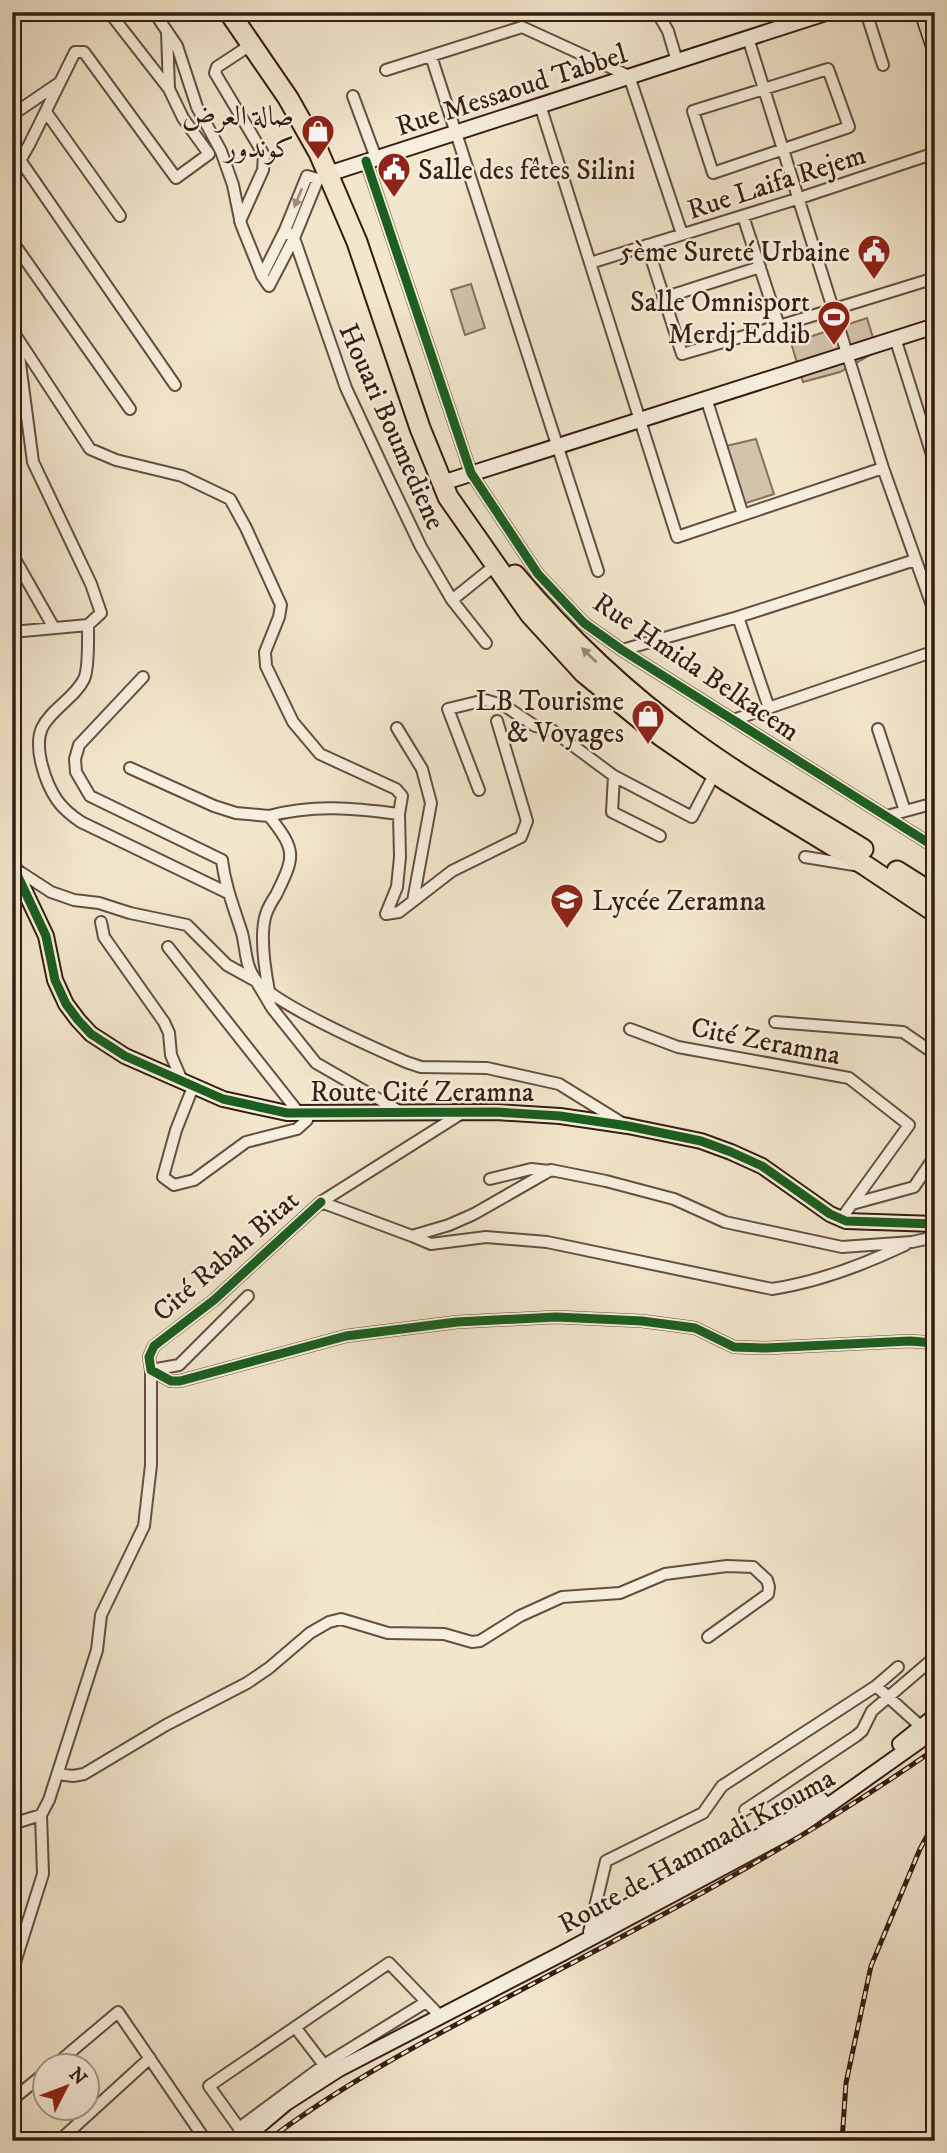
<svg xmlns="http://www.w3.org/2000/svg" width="947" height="2153" font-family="'IM FELL DW Pica',Amiri,serif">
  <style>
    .pitch { fill: #d2c4ac; stroke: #84705f; stroke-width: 2 }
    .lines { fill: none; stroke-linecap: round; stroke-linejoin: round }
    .street-casing { stroke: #644f40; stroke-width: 14 }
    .secondary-casing { stroke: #351d12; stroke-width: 18 }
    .primary-casing { stroke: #351d12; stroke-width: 19 }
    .highway-casing { stroke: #351d12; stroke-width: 23 }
    .street { stroke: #f7efde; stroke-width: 10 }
    .secondary { stroke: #f7efde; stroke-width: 14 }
    .primary { stroke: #f2e6cc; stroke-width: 16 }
    .highway { stroke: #f2e6cc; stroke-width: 19 }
    .rail-casing { stroke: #351d12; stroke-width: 5 }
    .rail { stroke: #f7efde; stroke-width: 2.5; stroke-dasharray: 8; stroke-linecap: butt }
    .cycleway-casing { stroke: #f7efde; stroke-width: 13 }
    .cycleway { stroke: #1b5e20; stroke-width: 9 }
    .oneway { fill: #a09082 }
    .oneway2 { fill: #9d8c78 }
    .labels { text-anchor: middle; stroke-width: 5; stroke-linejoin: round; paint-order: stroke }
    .street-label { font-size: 28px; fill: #351d12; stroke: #f7efde }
    .poi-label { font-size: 28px; fill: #351d12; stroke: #f7efde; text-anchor: end }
  </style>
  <rect width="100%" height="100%" fill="#f2e6cc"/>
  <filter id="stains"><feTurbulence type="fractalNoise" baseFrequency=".00286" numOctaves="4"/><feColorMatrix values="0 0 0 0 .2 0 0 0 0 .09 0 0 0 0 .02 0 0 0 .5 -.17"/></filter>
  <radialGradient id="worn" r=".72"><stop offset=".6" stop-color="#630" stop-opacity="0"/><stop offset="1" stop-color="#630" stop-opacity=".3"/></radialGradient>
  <path class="pitch" d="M471,284l14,44 -20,7 -14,-45z
    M867,318l10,33 -37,21 -37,10 -12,-39z
    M756,439l18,55 -31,10 -17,-58z"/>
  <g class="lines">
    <defs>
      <path id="street" d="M109,12l60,77 -2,-57
        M154,12l23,34 20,61 24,44 12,34 8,39 21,52 7,10 25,-48 24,-59
        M657,12l11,19 9,30
        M866,12l17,53
        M748,38l135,430 52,146
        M431,56l167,515
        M828,69l21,58 -136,46 -20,-62z
        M386,70l136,-43 107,49 53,158
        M353,96l23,62
        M540,105l137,432 206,-69
        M46,112l74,104
        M12,115l47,-32
        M20,160l155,225
        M366,161l105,312 67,101 46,49 38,27 313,197
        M12,174l17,-29 46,-93h9l92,126 33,-24 -26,-36 -14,-29
        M240,221l23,-51 1,-15 -49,-82 2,-6 35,-23
        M285,230l9,8 52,150 42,90 33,69 31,53 34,43
        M12,241l118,168
        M647,245l35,109 97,-28 -36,-110
        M590,263l210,-65 135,-45
        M262,276l23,-46 22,-54 11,3
        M663,298l97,-31
        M779,326l156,-48
        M12,330l78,119 26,11 66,16 48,23 16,29 35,77 -2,12 -14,35 1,14 27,56 27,32 76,35 6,7 -3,18
        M895,338l37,117 3,-1
        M17,341l16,121 58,122 10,29 -13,12
        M706,398l37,117
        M12,554l42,74
        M452,600l46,-37
        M738,617l177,-57
        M12,632l76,-7c0,13 1,44 -4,54 -9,19 -33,30 -42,49 -9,20 4,56 15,72 7,10 15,16 24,22l147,71
        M622,650l116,-33 31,91
        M143,677l-64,68 -4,14 1,13 14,24 132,64c3,26 12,48 20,73 4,15 3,32 13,46 17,24 119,69 151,83l15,5 66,1 72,16 63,39
        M733,720l202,-69
        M397,728l25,41 9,34 -18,98
        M878,729l27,82
        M130,768l84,38 22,7 33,3c28,35 26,40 7,79 -4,6 -8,13 -10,19 -7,21 -1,56 3,77
        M614,776l-2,36 48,24
        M479,790l-31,-81 37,-9 20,6 30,20 17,4 62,46 78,41 23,-44
        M269,816c45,-12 84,-8 130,-2l1,43 -3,30 -11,27 13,-2 53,-41 69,-34 6,-16 -30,-100
        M887,816l48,-13
        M805,857l49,8
        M14,868l37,24 23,8 25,3 31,10 57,12 40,40 29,16 16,27 44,55 85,49
        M101,922l3,15 60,85 5,11 2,22 12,28
        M168,947l131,166
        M775,1022l128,10 32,22
        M630,1029l48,18 171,31 60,47 -68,94
        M193,1087l-17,43 -13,47 11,8 20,-5 52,-38 51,-13 10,-9 2,-7
        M462,1113l-141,89 91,34 37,-11 25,-11 77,-44 55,11 68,18 51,23 117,25 70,-5 23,-5
        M490,1179l41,-10 19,2
        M321,1202l-107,98 -60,46 -5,11 2,13 20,11h9l166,-45 111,-14 99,-5 86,4 53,7 39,19 32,1 144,-7 25,2
        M852,1204l62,-17 21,-31
        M412,1236l19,8 55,-7 61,5 225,47c46,-7 91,-24 133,-44
        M876,1686l22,-19
        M58,1774l15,2 11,-2 82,-49 81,-42 22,-15 41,-35 19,-11 12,-3 47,14 56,1 28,8 8,-1 40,-25 42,-19 58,-4 45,-19 62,-8 26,1 14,13 2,7 -1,7 -60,43
        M745,1810l111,-74 6,-5 10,-20 63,-54
        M41,1815l8,-15 48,-150 4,-35 43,-89 7,-61v-95l28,-5 69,-69
        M12,1824l29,-9 2,59 -31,98
        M589,1932l17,-71 97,-48 19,-27 154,-100 51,46
        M295,2027l29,38
        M54,2066l64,-54 88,129
        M12,2100l34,-28
        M239,2128l85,-63 102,-63
        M59,2141l91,-83
        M240,2141l-1,-13 -30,-42 180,-123 51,53"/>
      <path id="secondary" d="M328,174l501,-162
        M442,483l493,-157
        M12,864l34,72 9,44 11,24 12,16 13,14 34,22 98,43 64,14 209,-1 64,4 68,10 73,15 30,11 31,14 68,48 16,7 89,3
        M900,1744l35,-28
        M592,1930l18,-14 176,-94 35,-22
        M241,2141l45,-38 53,-34 222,-115 237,-127 137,-97"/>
      <path id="primary" d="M923,12l12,36"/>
      <path id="highway" d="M229,12l59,86 31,55 38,89 63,186 28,69 82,117 54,59 77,63 67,46 138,84 69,46
        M515,575c52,62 110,117 176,165 54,40 114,73 172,109
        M897,871l38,24"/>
    </defs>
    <use href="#street" class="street-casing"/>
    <use href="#secondary" class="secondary-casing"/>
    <use href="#primary" class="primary-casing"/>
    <use href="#highway" class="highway-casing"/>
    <use href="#street" class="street"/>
    <use href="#secondary" class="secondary"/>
    <use href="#primary" class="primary"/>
    <use href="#highway" class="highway"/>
    <defs>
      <path id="rail" d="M267,2141c90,-68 189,-116 288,-169 130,-68 260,-139 380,-223
        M842,2141l4,-58 25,-117 49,-117 15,-28"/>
    </defs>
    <use href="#rail" class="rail-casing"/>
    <use href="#rail" class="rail"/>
    <defs>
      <path id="cycleway" d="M366,161l105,312 67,101 46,49 38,27 313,197
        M12,864l34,72 9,44 11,24 12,16 13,14 34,22 98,43 64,14 209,-1 64,4 68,10 73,15 30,11 31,14 68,48 16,7 89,3
        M321,1202l-107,98 -60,46 -5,11 2,13 20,11h9l166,-45 111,-14 99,-5 86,4 53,7 39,19 32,1 144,-7 25,2"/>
    </defs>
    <use href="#cycleway" class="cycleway-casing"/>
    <use href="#cycleway" class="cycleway"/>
  </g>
  <defs><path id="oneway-solid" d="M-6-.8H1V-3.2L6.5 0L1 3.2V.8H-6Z" transform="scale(1.75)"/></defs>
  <use class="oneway" href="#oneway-solid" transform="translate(298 198) rotate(112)"/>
  <use class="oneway2" href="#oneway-solid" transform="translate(589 655) rotate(-136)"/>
  <defs>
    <symbol id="shop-pin" viewBox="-11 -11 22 30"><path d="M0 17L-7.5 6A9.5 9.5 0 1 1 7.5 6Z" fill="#8f2418" stroke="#f7efde"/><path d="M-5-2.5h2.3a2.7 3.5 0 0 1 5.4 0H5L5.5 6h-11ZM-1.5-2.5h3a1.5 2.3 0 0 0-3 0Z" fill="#fff"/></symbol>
    <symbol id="civic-pin" viewBox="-11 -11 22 30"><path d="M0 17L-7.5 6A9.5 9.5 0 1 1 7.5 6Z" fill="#8f2418" stroke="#f7efde"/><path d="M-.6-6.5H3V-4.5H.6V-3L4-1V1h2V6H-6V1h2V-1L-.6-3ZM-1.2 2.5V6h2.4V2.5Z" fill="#fff"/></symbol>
    <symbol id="stadium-pin" viewBox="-11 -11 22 30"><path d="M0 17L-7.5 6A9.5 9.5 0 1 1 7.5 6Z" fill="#8f2418" stroke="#f7efde"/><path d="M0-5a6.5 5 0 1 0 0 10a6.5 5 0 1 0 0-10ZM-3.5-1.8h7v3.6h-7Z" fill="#fff"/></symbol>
    <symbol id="school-pin" viewBox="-11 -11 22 30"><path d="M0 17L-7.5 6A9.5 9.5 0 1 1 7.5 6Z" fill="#8f2418" stroke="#f7efde"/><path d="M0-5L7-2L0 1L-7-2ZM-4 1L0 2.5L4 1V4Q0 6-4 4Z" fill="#fff"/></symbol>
  </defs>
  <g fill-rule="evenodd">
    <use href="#shop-pin" x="299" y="112" width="38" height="52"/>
    <use href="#civic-pin" x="375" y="150" width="38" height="52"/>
    <use href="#civic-pin" x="855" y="232" width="38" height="52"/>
    <use href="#stadium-pin" x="815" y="298" width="38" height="52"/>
    <use href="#shop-pin" x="629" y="697" width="38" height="52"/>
    <use href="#school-pin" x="548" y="881" width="38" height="52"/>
  </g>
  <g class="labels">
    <g class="street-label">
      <text transform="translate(511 89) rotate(-18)" y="10">Rue Messaoud Tabbel</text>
      <text transform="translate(776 181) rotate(-18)" y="10">Rue Laifa Rejem</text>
      <text transform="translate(393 426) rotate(66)" y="10">Houari Boumediene</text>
      <text transform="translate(697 666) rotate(34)" y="10">Rue Hmida Belkacem</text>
      <text transform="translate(766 1040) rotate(11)" y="10">Cité Zeramna</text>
      <text x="422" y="1101">Route Cité Zeramna</text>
      <text transform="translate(225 1255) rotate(-41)" y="10">Cité Rabah Bitat</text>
      <text transform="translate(696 1850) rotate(-29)" y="10">Route de Hammadi Krouma</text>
    </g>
    <g class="poi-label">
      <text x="294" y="125">صالة العرض<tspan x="294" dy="32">كوندور</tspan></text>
      <text x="418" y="179" text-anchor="start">Salle des fêtes Silini</text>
      <text x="850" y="261">5ème Sureté Urbaine</text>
      <text x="810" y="311">Salle Omnisport<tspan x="810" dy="32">Merdj Eddib</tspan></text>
      <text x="624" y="710">LB Tourisme<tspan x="624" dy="32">&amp; Voyages</tspan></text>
      <text x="592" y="910" text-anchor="start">Lycée Zeramna</text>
    </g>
  </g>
  <rect width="947" height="2153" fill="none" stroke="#f2e6cc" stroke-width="42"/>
  <rect x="14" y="14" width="919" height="2125" fill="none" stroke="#351d12" stroke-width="3.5"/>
  <rect x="21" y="21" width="905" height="2111" fill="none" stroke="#351d12" stroke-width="2"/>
  <g transform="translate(66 2087) rotate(48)"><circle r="33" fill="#f7efde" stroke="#a99b8c" stroke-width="2"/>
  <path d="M0-5L12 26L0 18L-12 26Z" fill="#8f2418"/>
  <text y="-10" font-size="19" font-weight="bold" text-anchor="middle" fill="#351d12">N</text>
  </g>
  <rect width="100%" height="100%" filter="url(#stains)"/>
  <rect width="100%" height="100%" fill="url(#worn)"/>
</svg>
